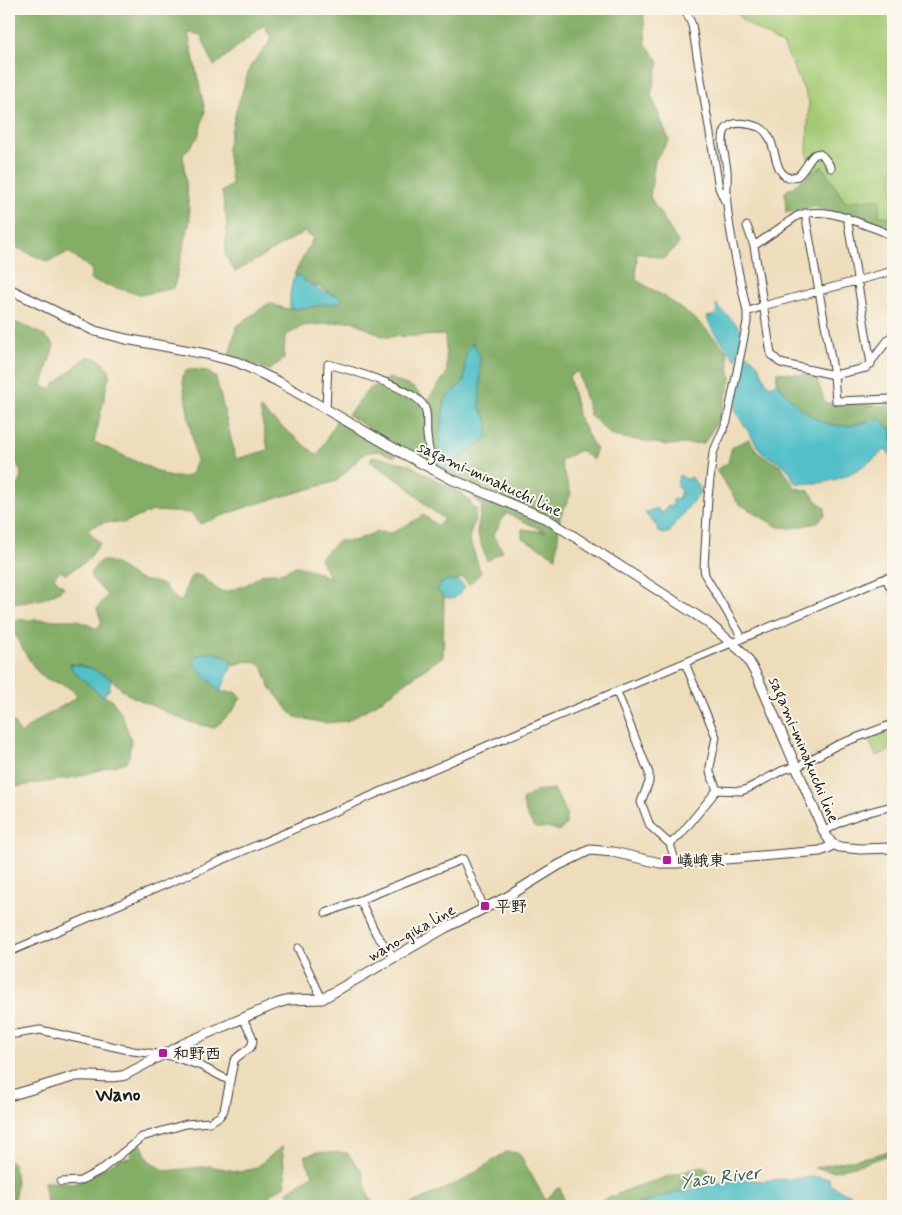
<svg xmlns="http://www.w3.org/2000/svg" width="902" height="1215" font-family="Mynerve,'Klee One',sans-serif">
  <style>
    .green { fill: #a4ca75; stroke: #607348 }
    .forest { fill: #83ae66; stroke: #506541 }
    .water { fill: #52c0c7; stroke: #376e72 }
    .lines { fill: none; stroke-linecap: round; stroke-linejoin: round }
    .minor-casing { stroke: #3c3934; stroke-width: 9 }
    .major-casing { stroke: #3c3934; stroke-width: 11 }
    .minor { stroke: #fff; stroke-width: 7 }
    .major { stroke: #fff; stroke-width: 9 }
    .poi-dot { fill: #b5179e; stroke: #fbf7ec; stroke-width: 2 }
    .labels { text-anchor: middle; stroke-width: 4; stroke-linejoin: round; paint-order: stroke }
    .street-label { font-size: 16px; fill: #1c1c1c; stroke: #fbf7ec }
    .poi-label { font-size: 16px; font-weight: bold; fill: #1c1c1c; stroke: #fbf7ec; text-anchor: start }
    .water-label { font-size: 18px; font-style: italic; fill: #325e60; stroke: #fbf7ec }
    .quarter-label { font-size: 19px; font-weight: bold; fill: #1c1c1c; stroke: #fbf7ec }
  </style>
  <rect width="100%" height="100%" fill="#fbf7ec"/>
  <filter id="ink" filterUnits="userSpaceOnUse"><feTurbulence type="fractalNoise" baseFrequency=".02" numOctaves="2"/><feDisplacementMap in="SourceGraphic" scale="10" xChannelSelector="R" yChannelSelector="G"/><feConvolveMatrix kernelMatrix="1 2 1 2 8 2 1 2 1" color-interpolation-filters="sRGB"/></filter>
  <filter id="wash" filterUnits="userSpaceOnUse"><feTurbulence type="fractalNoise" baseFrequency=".0096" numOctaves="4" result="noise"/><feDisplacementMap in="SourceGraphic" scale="20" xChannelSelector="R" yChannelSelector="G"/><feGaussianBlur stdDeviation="1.12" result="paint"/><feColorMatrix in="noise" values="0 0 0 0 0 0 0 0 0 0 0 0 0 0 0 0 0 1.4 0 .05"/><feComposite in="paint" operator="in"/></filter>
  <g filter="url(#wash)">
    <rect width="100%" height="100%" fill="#edb"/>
    <path class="green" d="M735,9h158v216l-48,-19 -33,-27 -5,-27 2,-51 -25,-55 -41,-25z
      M893,727v22l-17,7 -8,-19z"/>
    <path class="forest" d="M9,9h634l3,36 13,16 -8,34 18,45 -14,20 -5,37 29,47 -15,15 -27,-7 -1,28 29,17 35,26 27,28 4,28 -12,40 -15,24 -37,2 -55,-9 -22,-21 -12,-44 -9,5 10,42 17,32 -3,10 -13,-10 -20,11 11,33 -11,23 -4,40 -34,-19v-9l24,3 -40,-19 -13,23 10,15 -16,10 -10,-29 5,-26 -13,-14 -67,-43 -7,8 -17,-6 -13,2 -28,28 -88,25 -49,18 -9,-11 -38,-2 -30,12 -18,-1 -18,7 13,14 -12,17 -22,14 -6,-3 -6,6 10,10c-16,14 -35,15 -55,17v-113l11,-8 1,-10 -12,-28v-125c17,7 34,11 45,25l-12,40 4,3 4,1 36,-32c13,0 17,4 24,15l-16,70 76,35h16l7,-5 3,-11 -13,-78v-7l4,-7 20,2 9,7 20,81 32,-9 -8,-41 58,47 20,-39 48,22 -38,-24 20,-25 21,-12 25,10 13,13 20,-28 -2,-38 -61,2 -32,-16 -49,5 -18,10 -1,23 -15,11 -40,-15 8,-29 32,-23 17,6 46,-8 5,2 2,-6 -45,-22 19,-37 -9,-6 -69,40 -10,-18 2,-28 -5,-35 10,-6 -5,-36 9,-38 14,-44 22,-28 -8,-14 -50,41 -13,-31 -13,-2 17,78 -7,26 -15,18 7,65 -16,68 -33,7 -51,-15 2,-10 -23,-18 -21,10 -39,-18v-54l2,-5 -2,-3z
      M822,166l23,36 35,-4 -1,18 14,1v14l-79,-24 -28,6 -1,-21z
      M777,372l39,4 9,27 65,3 3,-5v45l-1,-15 -25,-10c-12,3 -22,7 -35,5 -18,-4 -46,-26 -54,-43 -2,-3 -1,-7 -1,-11z
      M749,439l10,15 23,13 13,21 14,3 10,12 6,4v8l-8,8 -25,5 -14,-1 -40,-24 -22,-33 12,-7 4,-16z
      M373,456l35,8 56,31 13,16 -8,27 12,35 -12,12 -7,-7 -18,5 -4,8 4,7 -1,58 -67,48 -29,17 -22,2 -30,-6 -5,-5 -20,-25 -8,-21 -7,-4 -7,-1 -16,4 -2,-6 -31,-4 -7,3 28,34h16l5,6 -9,14 -18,16 -28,-7 -59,-27 -16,-15 -20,-10 -13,-5 -5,7 29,24 9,4 9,12 11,29 -2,16 -3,6 -50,15 -67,11v-72l12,18c16,-16 37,-24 56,-37 -8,-17 -28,-12 -38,-24 -13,-15 -21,-34 -30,-51l7,-2h62l19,9 5,-6 -5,-14 10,-14 -14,-15 -3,-7 10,-12c18,-2 26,15 42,19 7,2 15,1 22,6 6,6 9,12 17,16 6,-10 4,-19 12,-28l8,2 18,15 7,1 22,-8 14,-10 22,-2 12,-6 17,4 17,8 -10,-20 18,-17h16l22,-9 16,1 29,-16 1,-3 16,12 6,-7 -16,-12 -23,-22 -35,-24z
      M554,789l12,24v12l-7,6 -8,-3h-16l-8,-12 -5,-16 15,-9z
      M141,1143l7,17 18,11 44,-5 30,6 16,-4 26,-22 4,39 -17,10 4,11h-223l-3,-3 -3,-21 34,1 42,-24 11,-1v-10z
      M893,1150v11l-4,-6 -27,9 -28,7 -20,-3 62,-13z
      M318,1152l29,1 15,18 6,24 9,11h-85l-4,-15 25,-16 -9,-19z
      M506,1152l13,1 27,48 10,-12 4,-1 6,18h-160l58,-26z
      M9,1160l5,4 2,20 -1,17 2,5h-8z
      M703,1166l6,4v11l-20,6 -8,9 -33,10h-59l45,-19z"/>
    <path class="water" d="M299,275l4,3 5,6 7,2 3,4 23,7 1,3 -3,3c-16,-1 -33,8 -49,5v-14l3,-15z
      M716,304l27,27 -7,29 -24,-30 -5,-13 9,-2 1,-3z
      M473,342l7,14v51l8,15 -1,16 -42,30 -6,-3v-28l6,-37 19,-19 2,-28z
      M746,353l12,11 9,20 4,2 6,-4c16,22 39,45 69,44 9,0 23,-6 34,-7l12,12 1,55 -1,-28 -6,-9c-21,17 -45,34 -73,34 -6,1 -13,1 -19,-1l-4,-10 -7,-7 -21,-12 -26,-41 -2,-18 9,-40z
      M679,475l7,4 6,-2 9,14 -27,34 -4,7 -7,2 -6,-3 1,-3 -13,-15 12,-5 5,6 6,-9 1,2 6,-3 -3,-2 3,-4 3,2 3,-9 -4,-5z
      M448,580l11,1 6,6c-10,14 -15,16 -28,4l4,-8z
      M207,653c10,-1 21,2 25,12l-12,27 -24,-26 -4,-8z
      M70,664l21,4 20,11 -2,11 -7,6 -29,-25z
      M814,1177l15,1 1,7 20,10 2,3v8h-81l-12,-2 -38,1 -18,-2 -17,3h-53l33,-11 64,-14 14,-2 19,2z"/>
  </g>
  <g filter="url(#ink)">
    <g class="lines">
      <defs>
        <path id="minor" d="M685,9l7,16 27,163 6,13
          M805,213l29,162 2,26 55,-2
          M847,217l24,147
          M747,226l7,20 17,108 8,8 5,2 50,11 32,-7 27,-34
          M754,246l43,-30c25,-9 48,1 71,10 9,3 18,6 25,11
          M747,312l16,-6 130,-35
          M326,409l2,-45c22,6 88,24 97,44 3,8 1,19 2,27 1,12 4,23 6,34
          M740,640v-6l-35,-59 -1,-7 4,-71 5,-44 14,-32 20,-99v-10c-7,-35 -17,-72 -20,-108 -1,-11 1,-23 0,-34 -1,-11 -8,-32 -1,-41 7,-9 24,-5 33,-2 20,10 11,41 29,51l10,-2c14,-13 16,-39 33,-8
          M685,663l31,74 -6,30v5l7,18
          M617,692l32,81v9l-8,20 9,24 20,18 5,16 3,3
          M717,790l24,1 6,-2 36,-19 18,-5 36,-20 56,-21
          M824,832c21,-15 44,-20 69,-26
          M670,844l11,-10 36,-44
          M360,900l103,-41 21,49
          M326,913l34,-13 16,34 18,23
          M298,948l24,51
          M9,952l487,-210 390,-164 7,15
          M9,1035l31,-5 93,21 38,5 30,10 29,15
          M61,1182l19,-1 21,-11 41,-33 44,-13 24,-2 10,-6 4,-6 10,-49c3,-5 8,-7 13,-11 13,-8 1,-21 -5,-32"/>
        <path id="major" d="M9,289l86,42 31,8 80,15 31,8 15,7 25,12 127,73 47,25 96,40 160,103 34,29 6,7 11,20 66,154 8,12 8,3 20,2 33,-1
          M9,1096l67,-20c16,-2 33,4 49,-1l58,-31 95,-41 11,-3 33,-1 123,-71 62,-31 52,-32 31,-15 23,2 47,11h18l142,-12 8,-3 4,-4"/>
      </defs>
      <use href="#minor" class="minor-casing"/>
      <use href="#major" class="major-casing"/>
      <use href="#minor" class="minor"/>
      <use href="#major" class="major"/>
    </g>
  </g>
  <g class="poi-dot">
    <rect x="662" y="855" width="10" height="10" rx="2.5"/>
    <rect x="480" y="901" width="10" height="10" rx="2.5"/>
    <rect x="158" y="1048" width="10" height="10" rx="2.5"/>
  </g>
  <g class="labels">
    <g class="street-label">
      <text transform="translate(490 478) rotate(25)" y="6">sagami-minakuchi line</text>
      <text transform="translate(805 749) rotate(67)" y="6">sagami-minakuchi line</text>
      <text transform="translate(411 932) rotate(-30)" y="6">wano-gika line</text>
    </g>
    <g class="poi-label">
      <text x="677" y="866">嶬峨東</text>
      <text x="495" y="912">平野</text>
      <text x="173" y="1059">和野西</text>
    </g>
    <g class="water-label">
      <text transform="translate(720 1177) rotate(-7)" y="6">Yasu River</text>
    </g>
    <g class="quarter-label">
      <text x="118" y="1101">Wano</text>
    </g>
  </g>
  <rect width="902" height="1215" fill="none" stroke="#fbf7ec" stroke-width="30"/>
</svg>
